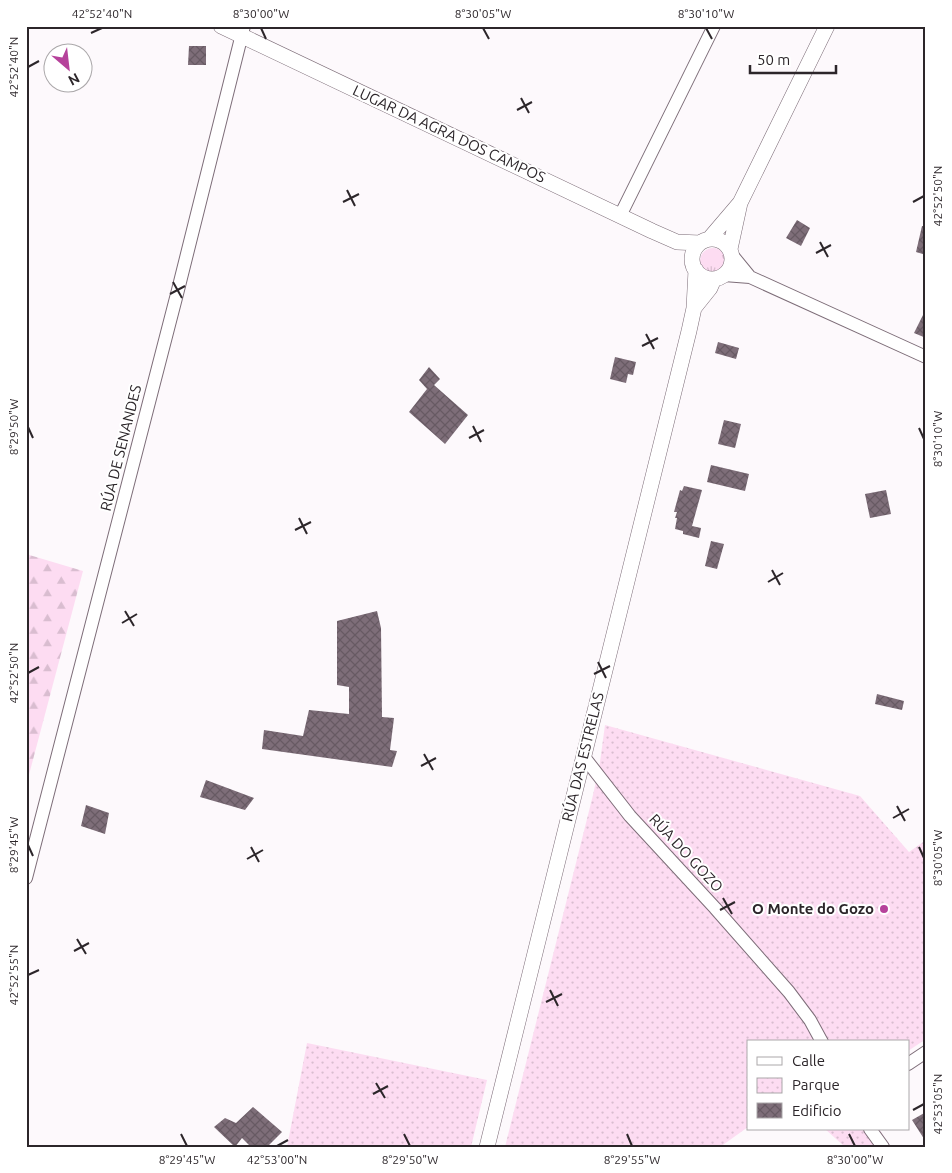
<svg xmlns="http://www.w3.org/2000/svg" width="952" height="1173" font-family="Ubuntu,sans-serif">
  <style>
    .grass { fill: url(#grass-tufts) }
    .forest { fill: url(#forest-firs) }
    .park { fill: url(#park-dots) }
    .building { fill: url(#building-cross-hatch) }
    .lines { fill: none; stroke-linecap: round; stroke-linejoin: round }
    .minor-casing { stroke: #7d6d78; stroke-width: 14 }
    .tertiary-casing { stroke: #7d6d78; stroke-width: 16 }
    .minor { stroke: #fff; stroke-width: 12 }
    .tertiary { stroke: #fff; stroke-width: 15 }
    .ticks { fill: none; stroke: #2c262a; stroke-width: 2 }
    .poi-dot { fill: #b6429b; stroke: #fff; stroke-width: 2 }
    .labels { text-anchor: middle; stroke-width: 4; stroke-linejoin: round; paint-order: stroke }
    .street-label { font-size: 15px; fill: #2c262a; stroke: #fff }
    .poi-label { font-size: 15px; font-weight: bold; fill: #2c262a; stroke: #fff; text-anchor: end }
    .neatline { fill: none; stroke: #2c262a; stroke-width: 2 }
    .ticks-label { font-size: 12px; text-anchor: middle; fill: #2c262a }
  </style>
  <defs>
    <pattern id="grass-tufts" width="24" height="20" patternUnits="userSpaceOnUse" patternTransform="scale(1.25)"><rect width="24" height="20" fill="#fddcf2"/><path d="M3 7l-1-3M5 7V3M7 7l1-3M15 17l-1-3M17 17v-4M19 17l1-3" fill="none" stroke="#d9bdd0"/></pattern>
    <pattern id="forest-firs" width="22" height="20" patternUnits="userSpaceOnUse" patternTransform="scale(1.25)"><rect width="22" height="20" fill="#fddcf2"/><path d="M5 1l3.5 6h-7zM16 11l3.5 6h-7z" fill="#d9bdd0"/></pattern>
    <pattern id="park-dots" width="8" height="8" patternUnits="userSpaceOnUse" patternTransform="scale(1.25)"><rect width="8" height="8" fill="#fddcf2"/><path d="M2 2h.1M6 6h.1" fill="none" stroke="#d9bdd0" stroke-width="1.8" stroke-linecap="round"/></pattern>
    <pattern id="building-cross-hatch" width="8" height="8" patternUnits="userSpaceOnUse" patternTransform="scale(1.25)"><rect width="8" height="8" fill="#7e6e79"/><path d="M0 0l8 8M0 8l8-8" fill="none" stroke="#675a63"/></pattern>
  </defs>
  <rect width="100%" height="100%" fill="#fdf9fc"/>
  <path class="grass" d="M700 261a13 13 0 1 1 26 0a13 13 0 1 1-26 0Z"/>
  <path class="forest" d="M26,554l57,17 -57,215z"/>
  <path class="park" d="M605,725l255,71 49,56 17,-12v199l-18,12v-9h-160v85l-28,20h-215l88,-352 7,-33z
    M307,1043l180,37 -16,67h-184z
    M825,1129h54l12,18h-46z"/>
  <path class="building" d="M189,46h17v19h-18z
    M797,220l13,8 -9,18 -15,-8z
    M922,226h4v29l-10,-3z
    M926,309v29l-12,-5z
    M718,342l21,6 -3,11 -21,-6z
    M615,357l21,5 -3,13 -5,-1 -2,9 -16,-4z
    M429,367l11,12 -6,6 34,30 -23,29 -36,-32 18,-23 -8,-9z
    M724,420l17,4 -6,24 -17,-4z
    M711,465l38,9 -4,17 -38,-9z
    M684,486l18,4 -10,36 9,2 -2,10 -16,-4v-3l-8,-2 2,-11h-2l2,-6h-3l6,-22 2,1z
    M886,490l5,24 -21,4 -5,-24z
    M711,541l13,3 -7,25 -12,-3z
    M377,611l4,17 1,89 12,1 -4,32 7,1 -5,16 -130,-18 2,-19 39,6 6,-26 40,4v-27l-12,-2v-64z
    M877,694l27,7 -2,9 -27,-6z
    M206,780l48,18 -9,12 -45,-13z
    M86,805l23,8 -4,21 -24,-8z
    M253,1107l29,25 -15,15h-16l-9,-9 -7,9 -21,-20 11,-9 11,5z
    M926,1112v30l-14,-22z"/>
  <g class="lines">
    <defs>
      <path id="minor" d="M620,216l94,-190
        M732,255l18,22
        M724,275l26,2 176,80
        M584,757l46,59 85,92 74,84 21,28 12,22
        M26,878l151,-584 67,-268
        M908,1064l18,-12
        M870,1129l13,18"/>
      <path id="tertiary" d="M221,26l431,205 25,11 23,1
        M710,238l29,-34
        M692 259a20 20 0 1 1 40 0a20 20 0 1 1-40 0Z
        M730,249l10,-46 87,-177
        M694,308l16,-20 4,-9
        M487,1147l202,-816 5,-23 2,-38"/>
    </defs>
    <use href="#minor" class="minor-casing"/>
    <use href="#tertiary" class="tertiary-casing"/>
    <use href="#minor" class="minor"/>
    <use href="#tertiary" class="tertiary"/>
  </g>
  <path class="ticks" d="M261,28l5,11M483,28l6,11M706,28l6,11M91,33l11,-5M28,67l11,-6M521,98l8,15M517,110l15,-8M347,190l8,16M343,202l16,-8M913,202l11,-6M820,242l8,15M816,253l15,-8M173,282l9,16M170,294l15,-8M646,334l8,15M642,346l16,-8M473,426l8,16M28,427l5,11M919,428l5,11M469,438l15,-8M299,518l8,16M295,530l16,-8M772,570l8,15M768,582l15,-9M125,611l9,15M122,623l15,-9M598,662l8,16M28,673l11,-6M594,674l16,-8M424,754l9,16M421,766l15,-8M897,806l8,15M893,818l16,-9M28,845l5,11M251,847l8,15M919,847l5,11M247,859l16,-9M723,898l9,16M720,910l15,-8M77,939l9,15M74,951l15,-8M28,975l11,-5M550,990l8,16M546,1002l16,-8M376,1083l9,15M373,1094l15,-8M913,1110l11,-6M181,1134l6,12M404,1134l6,12M627,1134l5,12M849,1134l6,12M277,1146l11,-6"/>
  <circle class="poi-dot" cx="884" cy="909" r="5"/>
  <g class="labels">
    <g class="street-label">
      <text transform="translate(449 134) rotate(25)" y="5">LUGAR DA AGRA DOS CAMPOS</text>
      <text transform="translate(121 448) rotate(-76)" y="5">RÚA DE SENANDES</text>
      <text transform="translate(583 757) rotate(-76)" y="5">RÚA DAS ESTRELAS</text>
      <text transform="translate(686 853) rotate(47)" y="5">RÚA DO GOZO</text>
    </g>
    <g class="poi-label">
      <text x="874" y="914">O Monte do Gozo</text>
    </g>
  </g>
  <rect width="952" height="1173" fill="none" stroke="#ffffff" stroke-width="55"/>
  <rect x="747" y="1040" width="162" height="90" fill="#ffffff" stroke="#aba8aa"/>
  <rect x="757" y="1057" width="25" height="8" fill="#ffffff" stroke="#aba8aa"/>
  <text x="792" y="1066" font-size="15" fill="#2c262a">Calle</text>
  <rect x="757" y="1078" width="25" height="15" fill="url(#park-dots)" stroke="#aba8aa"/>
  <text x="792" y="1090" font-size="15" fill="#2c262a">Parque</text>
  <rect x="757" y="1103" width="25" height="15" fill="url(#building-cross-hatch)" stroke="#aba8aa"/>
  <text x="792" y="1116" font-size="15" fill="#2c262a">Edificio</text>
  <g transform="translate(68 68) rotate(152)"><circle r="24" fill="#ffffff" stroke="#aba8aa"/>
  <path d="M0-4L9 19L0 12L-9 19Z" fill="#b6429b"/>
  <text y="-8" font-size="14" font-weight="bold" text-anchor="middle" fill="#2c262a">N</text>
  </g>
  <path d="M750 65v8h86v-8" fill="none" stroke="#2c262a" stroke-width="2.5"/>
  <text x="757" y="65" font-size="15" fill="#2c262a" stroke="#ffffff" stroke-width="4" paint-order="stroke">50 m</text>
  <rect x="28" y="28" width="896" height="1118" class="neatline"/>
  <g class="ticks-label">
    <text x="102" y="18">42°52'40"N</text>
    <text x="261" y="18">8°30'00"W</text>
    <text x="483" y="18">8°30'05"W</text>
    <text x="706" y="18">8°30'10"W</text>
    <text transform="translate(14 67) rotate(-90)" y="4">42°52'40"N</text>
    <text transform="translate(938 196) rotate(-90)" y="4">42°52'50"N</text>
    <text transform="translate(14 427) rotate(-90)" y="4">8°29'50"W</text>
    <text transform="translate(938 439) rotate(-90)" y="4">8°30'10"W</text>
    <text transform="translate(14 673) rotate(-90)" y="4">42°52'50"N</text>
    <text transform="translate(14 845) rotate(-90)" y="4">8°29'45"W</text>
    <text transform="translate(938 858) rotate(-90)" y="4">8°30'05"W</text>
    <text transform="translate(14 975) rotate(-90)" y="4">42°52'55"N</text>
    <text transform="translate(938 1104) rotate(-90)" y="4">42°53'05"N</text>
    <text x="187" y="1164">8°29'45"W</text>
    <text x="277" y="1164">42°53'00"N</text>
    <text x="410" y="1164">8°29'50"W</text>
    <text x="632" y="1164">8°29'55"W</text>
    <text x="855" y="1164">8°30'00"W</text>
  </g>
</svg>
